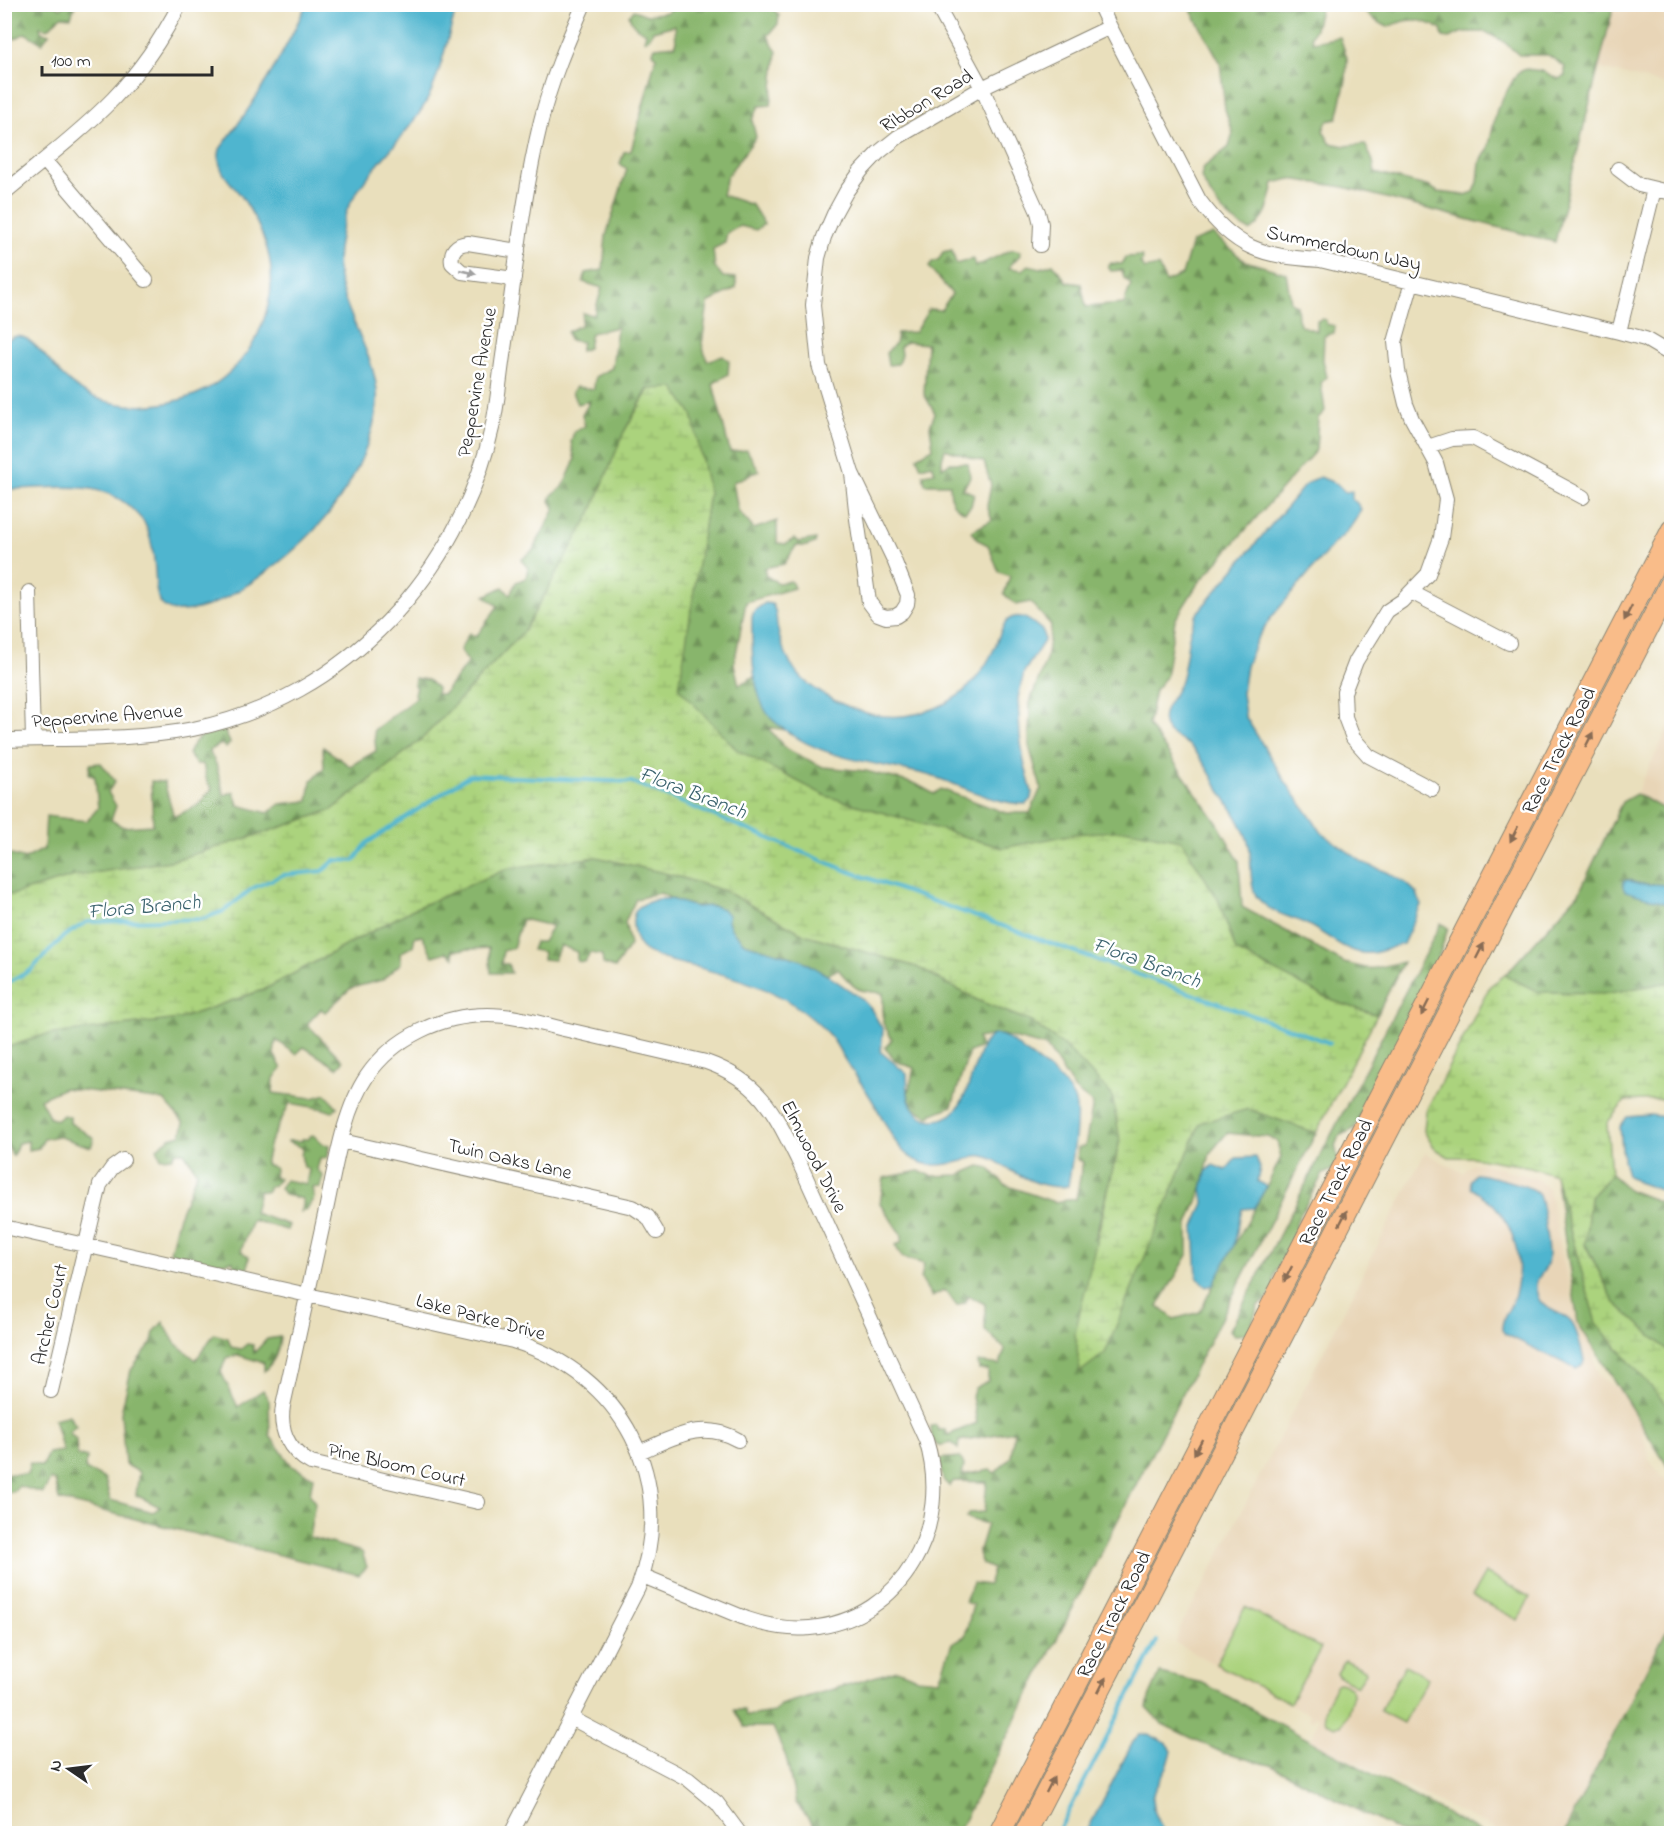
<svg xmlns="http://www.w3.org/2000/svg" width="1676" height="1838" font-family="'Indie Flower',sans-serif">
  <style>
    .built { fill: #e8d5b7 }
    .green { fill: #abd37d; stroke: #6b7f54; stroke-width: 1.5 }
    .forest { fill: url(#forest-firs); stroke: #5a704c; stroke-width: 1.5; fill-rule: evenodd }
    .wetland { fill: url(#wetland-marsh); stroke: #6b7f54; stroke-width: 1.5 }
    .water { fill: #50b5cf; stroke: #3e707d; stroke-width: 1.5 }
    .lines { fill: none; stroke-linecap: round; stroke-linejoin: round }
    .stream { stroke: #50b5cf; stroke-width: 4 }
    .minor-casing { stroke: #8a8574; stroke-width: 16 }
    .primary-casing { stroke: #8a8574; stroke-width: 23 }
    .minor { stroke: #fff; stroke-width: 14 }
    .primary { stroke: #f9bc89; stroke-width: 21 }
    .oneway { fill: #a0a0a0 }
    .oneway2 { fill: #886c55 }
    .labels { text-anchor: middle; stroke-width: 5; stroke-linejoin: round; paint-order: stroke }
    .street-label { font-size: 20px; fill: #2b2b2b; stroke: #fff }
    .water-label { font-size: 21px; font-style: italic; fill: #3a626d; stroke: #fff }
  </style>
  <defs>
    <pattern id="forest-firs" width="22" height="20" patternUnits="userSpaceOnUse" patternTransform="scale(1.5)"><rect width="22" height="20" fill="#88b56c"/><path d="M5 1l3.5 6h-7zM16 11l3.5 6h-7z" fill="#6f9359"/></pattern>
    <pattern id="wetland-marsh" width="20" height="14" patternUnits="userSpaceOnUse" patternTransform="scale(1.5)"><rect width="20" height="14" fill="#abd37d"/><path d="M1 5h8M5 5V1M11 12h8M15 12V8" fill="none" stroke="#93b56c"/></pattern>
  </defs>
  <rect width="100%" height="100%" fill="#fff"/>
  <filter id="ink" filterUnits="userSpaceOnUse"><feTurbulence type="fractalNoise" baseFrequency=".0167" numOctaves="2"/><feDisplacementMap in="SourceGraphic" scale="12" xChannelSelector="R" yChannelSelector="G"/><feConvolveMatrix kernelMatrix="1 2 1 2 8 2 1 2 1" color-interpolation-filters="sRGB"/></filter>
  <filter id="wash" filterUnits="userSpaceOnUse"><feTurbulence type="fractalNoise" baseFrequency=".008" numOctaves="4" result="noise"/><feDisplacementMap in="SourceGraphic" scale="24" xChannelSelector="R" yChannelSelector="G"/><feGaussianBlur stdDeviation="1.35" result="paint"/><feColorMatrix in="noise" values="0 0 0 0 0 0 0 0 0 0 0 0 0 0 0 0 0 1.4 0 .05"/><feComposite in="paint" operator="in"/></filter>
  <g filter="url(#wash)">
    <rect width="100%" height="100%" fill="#e9dfbc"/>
    <path class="built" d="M1614,5h57v81l-73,-18z
      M1671,722v91l-35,-19z
      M1425,1153l38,20 9,-9 9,-1 55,15 13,11 28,134 15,24 6,29 20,13 24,38 7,33 23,29 -1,130 -108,214h-60l-192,-92 8,-23 -5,-2 -1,4 -4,-2 1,-4 -96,-48v-2l-38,-21 4,-16 24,-42z"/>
    <path class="green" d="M1485,1573l45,24 -12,23 -46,-24z
      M1245,1607l76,41 -31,55 -74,-39z
      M1345,1660l20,10 1,3 -9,13 -19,-10 -1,-3z
      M1405,1665l23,13 -25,45 -23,-12z
      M1339,1683c6,1 14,4 14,11l-6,21 -6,11 -5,1 -10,-4c-6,-14 4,-26 10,-38z"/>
    <path class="forest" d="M5,4l52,1 3,3 5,-3h10l-4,12 -10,-1 -13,13 -8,-2 1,5 8,2 -7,9 -17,-10 -10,6 -5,-2 -5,5z
      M768,4l11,11 -1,9 -10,12 9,16 -6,53 -12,1 -7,14 4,17 -29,39 -5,19 30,10 12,19 -8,6 -16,-4 -13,7 -2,10 -12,6 2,18 8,10 13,1v10l-28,15 -6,41 5,17 16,-5 6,5 -1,13 -15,10 17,68 17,-2 12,21 -26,11 5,29 16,18 23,-8v22l9,1 8,-5 5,3 17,-3 -1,4 -8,3h-11l-12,18 -20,4 2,8 12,7 13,-2 3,7 -48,14 -12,62 5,21 16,-9c7,26 8,37 31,54l-19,-3 19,22 37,18 43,4 50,13 18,10 7,-5 65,24h24l11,-25 -12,-42 1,-44 16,-42 5,-35 -21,-23 -14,3 -12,-11 6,-18 -11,-4 -11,-27 -10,-5 -6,-9 20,-11 -5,-14 4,-21 -7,-23 -39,-13 -3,10v9l8,-5h18l2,14 -7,12 11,5 -3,12 -6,6c-16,-8 -14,-11 -15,-28h-25l-2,-10 12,-2 -3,-8 -11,3 -4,-10 16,-9 -3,-22 5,-13 -11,-19 3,-50 -21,-2 -6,5 1,8 -3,9 -10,1 -2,-12 9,-9 2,-11 18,-1 14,-23 12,1 11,-16 -23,-27 3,-5 6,-2 5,-8 9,-2 4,14 17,-5 2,8 38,-18 7,2v4l-12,13 14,2 6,-5 13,3 12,-4 14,18 14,2 5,23 38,-3 7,-20 -7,-6 -2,-8 -11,1 -3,-4 3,-4 11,1 4,-7 16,-1 1,4 -3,3 5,6 13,-3 8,16 16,-7 10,-33 21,-8 32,27 41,12 5,29 6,4 1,13 3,7 16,5v-10l5,-2 4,1v4l9,2 -1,7 -10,3 -1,24 4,17 -6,6 4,28 -7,7 -2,32 -119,135 -22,35 -9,57 -11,13 -7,35 70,99 21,37 3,46 102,56 26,6 33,-7 -26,53 -44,-14 -97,-50 -18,-52 -143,-65 -72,14 -178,-52 -88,-46 -59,-62 31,-195 -61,-104 -24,43 -33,81 -67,118 -102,108 -90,71 -74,25 -87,26 -96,15 -63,19 -7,-2 -1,-72 3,1 1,32 17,5 19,-10 2,-33 41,5 11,-13 -3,-31 -6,-3 1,-10 11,-1 14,18 -7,11 8,14 -5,14 12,7 30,-2 -2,-44 13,1 10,35 24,-12 14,-16 -5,-7 -4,-18h-7l-8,-10c8,-19 17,-21 36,-24l6,13 -4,5 -5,-4 -12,7 7,13 8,31 10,-3 4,13 30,8 12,-9 28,-3 3,-20 13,-13 -1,-21 27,19 26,-15 -2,-21 43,-33 -3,-4 2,-5 -2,-3 1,-7 13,2 9,8 -1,6h8l24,-32 -8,-12 9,-17 7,4 22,-31 -13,-10 18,-9 7,8 6,-13 10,-4 2,-10 -7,-8 12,-10 22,-41 -5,-8 2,-6 11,-8 12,-27 -4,-18 3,-10 11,-6 -3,-11 8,-14 -13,3 -5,-12 4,-5 18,2 1,-12 17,-9 5,-41 -26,6 -3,15 -8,3 2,-9 -13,-2 -2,-8 14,-7 2,-12 11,2 8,-27 -19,-6 3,-9 17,-3 3,-34 21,-67 -7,-5 4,-12 7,-1 25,-94 -3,-5 2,-5 21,-2 -1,-20 -22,6 -3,6 -4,3 -2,-1 2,-6c-9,-5 -14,-7 -17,-18l5,-5 13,5 21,-3 3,-7z
      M1188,5h133l-6,24 -4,7 2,6 27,-5 7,21 -1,22 -9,39 -10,2 -4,10 7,12 15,3 20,-2 8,17 2,12 55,14 8,5 27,3 9,-3 4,-10 2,-20 8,-12 9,-41 20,-36 9,-4 16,2 16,8 7,-3v-9l-17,-12h-29l-15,-13 -18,-10h-23l-14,6 -6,-1 -2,-8c-21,-11 -32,-12 -53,-2 -12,-5 -21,-11 -28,-22h254l-59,237 -211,-55 -54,-8 -16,4c-4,18 -7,38 -24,48 -28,-15 -34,-26 -49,-53l2,-10 26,-21 4,-14 -8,-24 -5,-47z
      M1636,794l35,19v76c-12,-10 -27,0 -42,-9l14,15 28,10v77l-61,11 -72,-1 -33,-17 74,-82 43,-91z
      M597,857l72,17 56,17 79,43 113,33 62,34 51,20 38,28 44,46 8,45 -24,95 9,117 95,-229 48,-14 68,24 -359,701h-131l-7,-2 -23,-29 -10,-46 -13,-30h-29l-10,-17h10l3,6 27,-4 6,-7 117,-35 20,8 22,2 13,-37 13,-7 8,-31 -8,-3 8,-19 15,2 5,-16 -11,-5 -4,-11 9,-29 -21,-6 3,-5 15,-1 3,-30 -33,-1 -5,5 -6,-6 -4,-21 21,-2 4,8 -2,10 28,-5 5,3 16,-16 3,-26 -55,10 -1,8 -7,-6 -13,3 -6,-6 -1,-14 5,-1 2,5h7l3,5 29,-12 -5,-27 3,-8 13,-7v-11h-9l-1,-8 22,3 5,-16 -20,-19v-26l-17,-9 -3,7 -8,4 -12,-16 -13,7 -11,-18 3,-15 -22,-7 -7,-12 6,-2 1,-7 -22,-33 4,-25 35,-7 12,5 28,-1 21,-9 9,2 16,17 49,17 22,-3 7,-37 -6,-3 1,-11 7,-2 8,-42 -18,-14 -28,-43 -45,-12h-8l-17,3 4,9 -12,5 -17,54 -24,10 -16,-9 -4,-13 6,-26 -18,-7 -11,-13 7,-9 -9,-16v-30c-28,-2 -27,-3 -45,-24l-11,6 -26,-15 -57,-17 -13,-14 -3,-8 -15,-15c-22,2 -34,-3 -53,-13l-24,6 -11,23 5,23 -15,23 -12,-4 -1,-9 -12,-2 -5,9 -8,-1v-9l-17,-7 -6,15 -11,-1 1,-7 -12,-2 3,-8h8l9,-16 -30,-7 -9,29 -10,3 -2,13h7l3,9h-20l-2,-25 -36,2 1,7 -7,-5 -14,4 -11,-20h-7l-2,10 -13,7 1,10 -19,17 -31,8 -26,24 -4,-3 -14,15 36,37 -6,7 -33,-21 -8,7 -20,-14 -2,14 8,15 -8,9 -1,15 40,5 13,-4 11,13 -5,5 -8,-3 -34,-6 -20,39 -5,22 10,4 -1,9 5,2 -5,6 -5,2 -3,5 -7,-1 -5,22 35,12 -2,5 -35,-10 -11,31 8,6 -2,16 -12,-4 -2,-8 -20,4 -43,-13 8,-33 19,-47 -13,-20h-9l-3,5 -11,1 -4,-10 13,-10 11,-3 3,-12 -20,-23 -100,-12 -24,11 10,19 8,2 5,-5 7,2v6l24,15 -3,9 -34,-11 -13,3 -5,9 -11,2v-9l-10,2 -5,13 -8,-13v-95l39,-13 135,-16 86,-30 148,-80 96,-41zM1227,1133l40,4 10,4 4,16 -14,29 -44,79 -23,47 -26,7 -16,-13 30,-51v-31l14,-35 8,-36z
      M1441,923l7,5 -17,53 -77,148 -15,7 -4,10 3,13 -6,11 -9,4 -28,50 3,12 -4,13 -9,3 -11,24v12l-8,13 -8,4 -7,22 -5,7 -12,1 -4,-5z
      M313,1135l10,9 6,1 -1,12 -8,2 -3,10 6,7 -3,12 -8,-1 2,11 -7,12 -6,2 2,-13 -18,-4 -5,-7 5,-8 21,4 3,-14 -5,-3 -3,-12 2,-7 -15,-6v-1h14v-2h7l1,-3z
      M1611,1174l18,16 42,16v147l-57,-51 -29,-59 5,-46z
      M1555,1175l41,148 75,87v62l-93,-149z
      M163,1322l12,21 21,17 18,-26 14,4 3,9 10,2 6,-5 6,1 1,8 13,-14 13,-2c-2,15 -4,23 -16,34v-8l-26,-8 -12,3 -5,14 17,35 25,-17 6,11 1,35 22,30 21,11 -3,17 5,9 -6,34 53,15 5,15 -8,8 -300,-75 -4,-19 -5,-1 -7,13 -24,-7 -6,6 -8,1v-25l1,6h21l3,-11 12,3 6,-13 15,-2 -9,-32 15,-4 7,11 -7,6 7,8 1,15 10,3 -2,11 20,10 5,21 43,12 7,-5 -24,-12 3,-23 -14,-8 -4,-51 10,-43 21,-28 2,-10z
      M1671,1621v212h-107z
      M1160,1673l43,10 279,150h-80l-132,-68 -47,-12 -61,-29 -15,-16 2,-10z"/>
    <path class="wetland" d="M674,388l18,26 17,79 -30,195 58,62 89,46 177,52 72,-14 54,-4 52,10 37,59 18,52 97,50 44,14 -61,118 -68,-24 -48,14 -95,230 -25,19 -5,-39 45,-193 -8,-45 -44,-46 -38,-28 -51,-20 -62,-34 -113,-33 -79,-43 -56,-17 -72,-17 -88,11 -96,41 -148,80 -86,30 -135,16 -39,13v-155l7,2 63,-19 96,-15 87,-26 74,-25 90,-71 102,-108 67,-118 33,-81 25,-43z
      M1505,975l33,17 72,1 61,-11v110l-7,7 -39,2 -18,22 4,51 -21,23 -5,47 29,58 57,51v57l-75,-87 -41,-148 -24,-8 -59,-10h-23l-15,-9 -10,-17 2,-20 64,-125z"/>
    <path class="water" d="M306,5h152c-11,30 -17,72 -33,99 -20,35 -53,61 -73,96 -7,12 -11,28 -13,43 -11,52 33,98 38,148 2,18 -4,38 -10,54 -22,61 -65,104 -118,139 -21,13 -43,27 -69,27 -8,1 -17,-3 -21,-11 -4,-9 -3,-20 -4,-29 -1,-16 -4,-35 -11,-49 -4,-5 -9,-10 -14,-15 -34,-30 -84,-17 -125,-18v-148c7,-4 12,-7 20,-3 14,7 27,28 39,39 35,34 89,35 133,17 26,-11 49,-35 61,-60 23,-50 15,-88 -14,-134 -11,-17 -30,-28 -24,-51 34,-45 63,-92 86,-144z
      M1320,477l17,7 8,8 7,-1v9l4,2 5,7c-5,12 -16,27 -26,33l-65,77 -13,20 -11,27 -4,27 3,23 40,65 37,52 42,30 23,9 19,11 11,10 4,12 -18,39c-13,3 -27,11 -40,9 -21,-2 -41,-23 -61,-31 -11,-5 -23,-7 -33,-14 -6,-4 -13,-10 -15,-17 -5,-14 -2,-31 -5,-46 -5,-19 -19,-39 -30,-56 -8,-14 -16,-30 -28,-42 -8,-8 -24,-11 -27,-23 -4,-16 12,-28 16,-41 9,-25 4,-46 18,-71l106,-126 8,-6z
      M765,603l7,1c5,7 4,13 5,21 3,18 10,36 22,50 8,10 19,16 29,22 17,9 37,18 56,19 35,3 73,-12 93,-39 7,-9 13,-19 17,-28 5,-10 7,-26 17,-31 12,-6 23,6 32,13l1,10 -20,31 -6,26 2,38 4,26 8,30 -1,7 -5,5c-33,0 -64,-19 -95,-28 -51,-14 -103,-14 -146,-46 -9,-7 -17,-13 -22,-24 -12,-28 -11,-59 -11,-89l2,-6z
      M1629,880c15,9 30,-1 42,9v16l-46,-14 -2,-4 1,-6z
      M657,899h14l24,8 18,-1 10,3 5,6v6l3,8 13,14 57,17 26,15 34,23 10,11 12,21 -2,22 26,22c1,11 -1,26 7,35 5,7 10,10 19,11 42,2 37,-76 60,-85 10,-3 23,10 31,16 18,13 40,28 50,48 7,15 -3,68 -6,87 -21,4 -42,-7 -60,-17 -7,-5 -15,-11 -24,-13 -8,-2 -14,2 -21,5 -12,3 -29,6 -41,2 -26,-8 -34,-37 -47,-58 -9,-16 -20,-30 -30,-45 -5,-8 -9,-17 -14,-23 -11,-13 -25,-24 -38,-33 -30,-19 -64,-28 -97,-37 -17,-4 -37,-7 -52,-17 -10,-7 -15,-31 -7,-41 5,-6 14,-7 20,-10z
      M1650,1115l21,3v76l-34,-12 -10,-7 -4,-16 -3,-32 7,-10z
      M1256,1157l4,11 -3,13 10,5 -13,22 -12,1 -8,36 -21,40 -7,2 -9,-10 -3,-50 10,-24 -2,-14 4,-17 7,-7 13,5 10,-12z
      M1475,1174c9,0 56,12 62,18 6,6 13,63 10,72 -4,14 -16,11 -9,33 5,14 24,14 33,25 6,7 11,29 13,39l-2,5 -6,3 -71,-35 -3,-4c-1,-11 7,-19 11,-30 12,-33 4,-69 -19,-95 -7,-7 -15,-11 -23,-17l-1,-8z
      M1148,1734l18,9 6,8 -4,14 -14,26 -2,8 1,9 11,25h-78l47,-91 7,-7z"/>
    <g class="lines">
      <path class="stream" d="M4,985l27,-15 33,-34 23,-14 115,-3 22,-8 29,-23 30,-13 40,-4 12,-11 19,1 13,-18 103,-68 162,7 216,89 482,172
        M1057,1834l100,-193"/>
    </g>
  </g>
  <g filter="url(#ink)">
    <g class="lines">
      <defs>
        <path id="minor" d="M936,4l46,84 56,124 3,12 -1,21
          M1099,4l11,23 89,173c36,49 62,56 121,60l299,72 26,7 27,16
          M44,160l102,120
          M1618,169l21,16 33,8
          M4,193c37,-31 76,-60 109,-94 27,-28 49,-60 67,-95
          M514,279l-52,-7 -10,-9c-2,-12 4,-19 16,-20l50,8
          M1412,282l-17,60 3,29 8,33 6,15 24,44 10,36 -5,39 -13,36 -26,27 -15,10 -31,50 -12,31 1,25 8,21 16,18 63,33
          M1619,332l35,-143
          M1428,447l24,-8 21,-1 110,59
          M852,473l5,46 12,83 9,12 8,3 10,-1 6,-4 5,-8 1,-9 -14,-35 -42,-87 -33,-108 -6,-60 5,-47 6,-21 10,-23 12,-22 15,-21 17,-18 20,-16 84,-49 128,-61
          M29,592l4,147
          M1411,592l98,51
          M4,740c63,-2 127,1 189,-11 153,-31 267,-155 300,-305 5,-24 7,-50 11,-75 11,-75 19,-154 37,-228 10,-41 26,-78 43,-117
          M342,1141l291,66 15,10 9,15
          M4,1227l509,114c109,33 166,139 125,247l-127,246
          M51,1391l49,-206 12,-17 11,-8
          M639,1452c34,-14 63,-33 99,-12
          M478,1502l-167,-39c-22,-12 -32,-32 -28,-57 14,-66 29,-131 43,-196 9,-42 17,-99 41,-134 27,-39 74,-61 121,-61 27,0 54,9 80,15 46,11 92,21 138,32 54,19 68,50 92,98l128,280c27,85 -22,179 -116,188 -21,2 -42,-2 -63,-9l-104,-43
          M571,1718l117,61 29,24 23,31"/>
        <path id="primary" d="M999,1834l673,-1304
          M1025,1834l647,-1253"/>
      </defs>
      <use href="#minor" class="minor-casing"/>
      <use href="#primary" class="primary-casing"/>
      <use href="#minor" class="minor"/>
      <use href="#primary" class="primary"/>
    </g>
    <defs><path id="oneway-solid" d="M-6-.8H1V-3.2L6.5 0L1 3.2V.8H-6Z" transform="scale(1.5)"/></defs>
    <use class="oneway" href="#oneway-solid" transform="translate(468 272) rotate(13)"/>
    <g class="oneway2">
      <use href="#oneway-solid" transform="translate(1628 613) rotate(117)"/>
      <use href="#oneway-solid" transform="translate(1589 740) rotate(-63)"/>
      <use href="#oneway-solid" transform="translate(1514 834) rotate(117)"/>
      <use href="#oneway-solid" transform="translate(1480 951) rotate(-63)"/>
      <use href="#oneway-solid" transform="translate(1425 1008) rotate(117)"/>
      <use href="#oneway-solid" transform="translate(1343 1218) rotate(-63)"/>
      <use href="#oneway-solid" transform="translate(1288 1274) rotate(117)"/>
      <use href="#oneway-solid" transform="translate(1198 1447) rotate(118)"/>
      <use href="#oneway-solid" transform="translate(1102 1685) rotate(-63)"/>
      <use href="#oneway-solid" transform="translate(1050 1785) rotate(-63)"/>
    </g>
  </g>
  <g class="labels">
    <g class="street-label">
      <text transform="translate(926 100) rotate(-31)" y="7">Ribbon Road</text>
      <text transform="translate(1344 247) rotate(12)" y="7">Summerdown Way</text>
      <text transform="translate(476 382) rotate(-80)" y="7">Peppervine Avenue</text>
      <text transform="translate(107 715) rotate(-4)" y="7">Peppervine Avenue</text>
      <text transform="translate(1558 750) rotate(-63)" y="7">Race Track Road</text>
      <text transform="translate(815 1156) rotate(63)" y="7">Elmwood Drive</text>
      <text transform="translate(510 1158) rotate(13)" y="7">Twin Oaks Lane</text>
      <text transform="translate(1335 1182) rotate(-63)" y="7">Race Track Road</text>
      <text transform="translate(49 1314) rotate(-77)" y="7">Archer Court</text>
      <text transform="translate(481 1316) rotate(15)" y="7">Lake Parke Drive</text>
      <text transform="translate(397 1464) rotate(13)" y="7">Pine Bloom Court</text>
      <text transform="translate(1113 1614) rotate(-63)" y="7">Race Track Road</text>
    </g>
    <g class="water-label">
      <text transform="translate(693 792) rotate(21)" y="7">Flora Branch</text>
      <text transform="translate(144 906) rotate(-5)" y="7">Flora Branch</text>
      <text transform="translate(1147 962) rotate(20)" y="7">Flora Branch</text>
    </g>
  </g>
  <rect width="1676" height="1838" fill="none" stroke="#fff" stroke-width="24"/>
  <g transform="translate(69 1769) rotate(284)" stroke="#ffffff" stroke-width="4.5" paint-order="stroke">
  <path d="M0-4.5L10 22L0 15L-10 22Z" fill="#2b2b2b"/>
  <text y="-9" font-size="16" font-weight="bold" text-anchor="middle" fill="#2b2b2b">N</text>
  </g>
  <path d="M42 66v9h170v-9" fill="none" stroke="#2b2b2b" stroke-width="3"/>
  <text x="51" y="66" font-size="18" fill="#2b2b2b" stroke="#ffffff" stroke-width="4.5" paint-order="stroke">100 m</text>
</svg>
